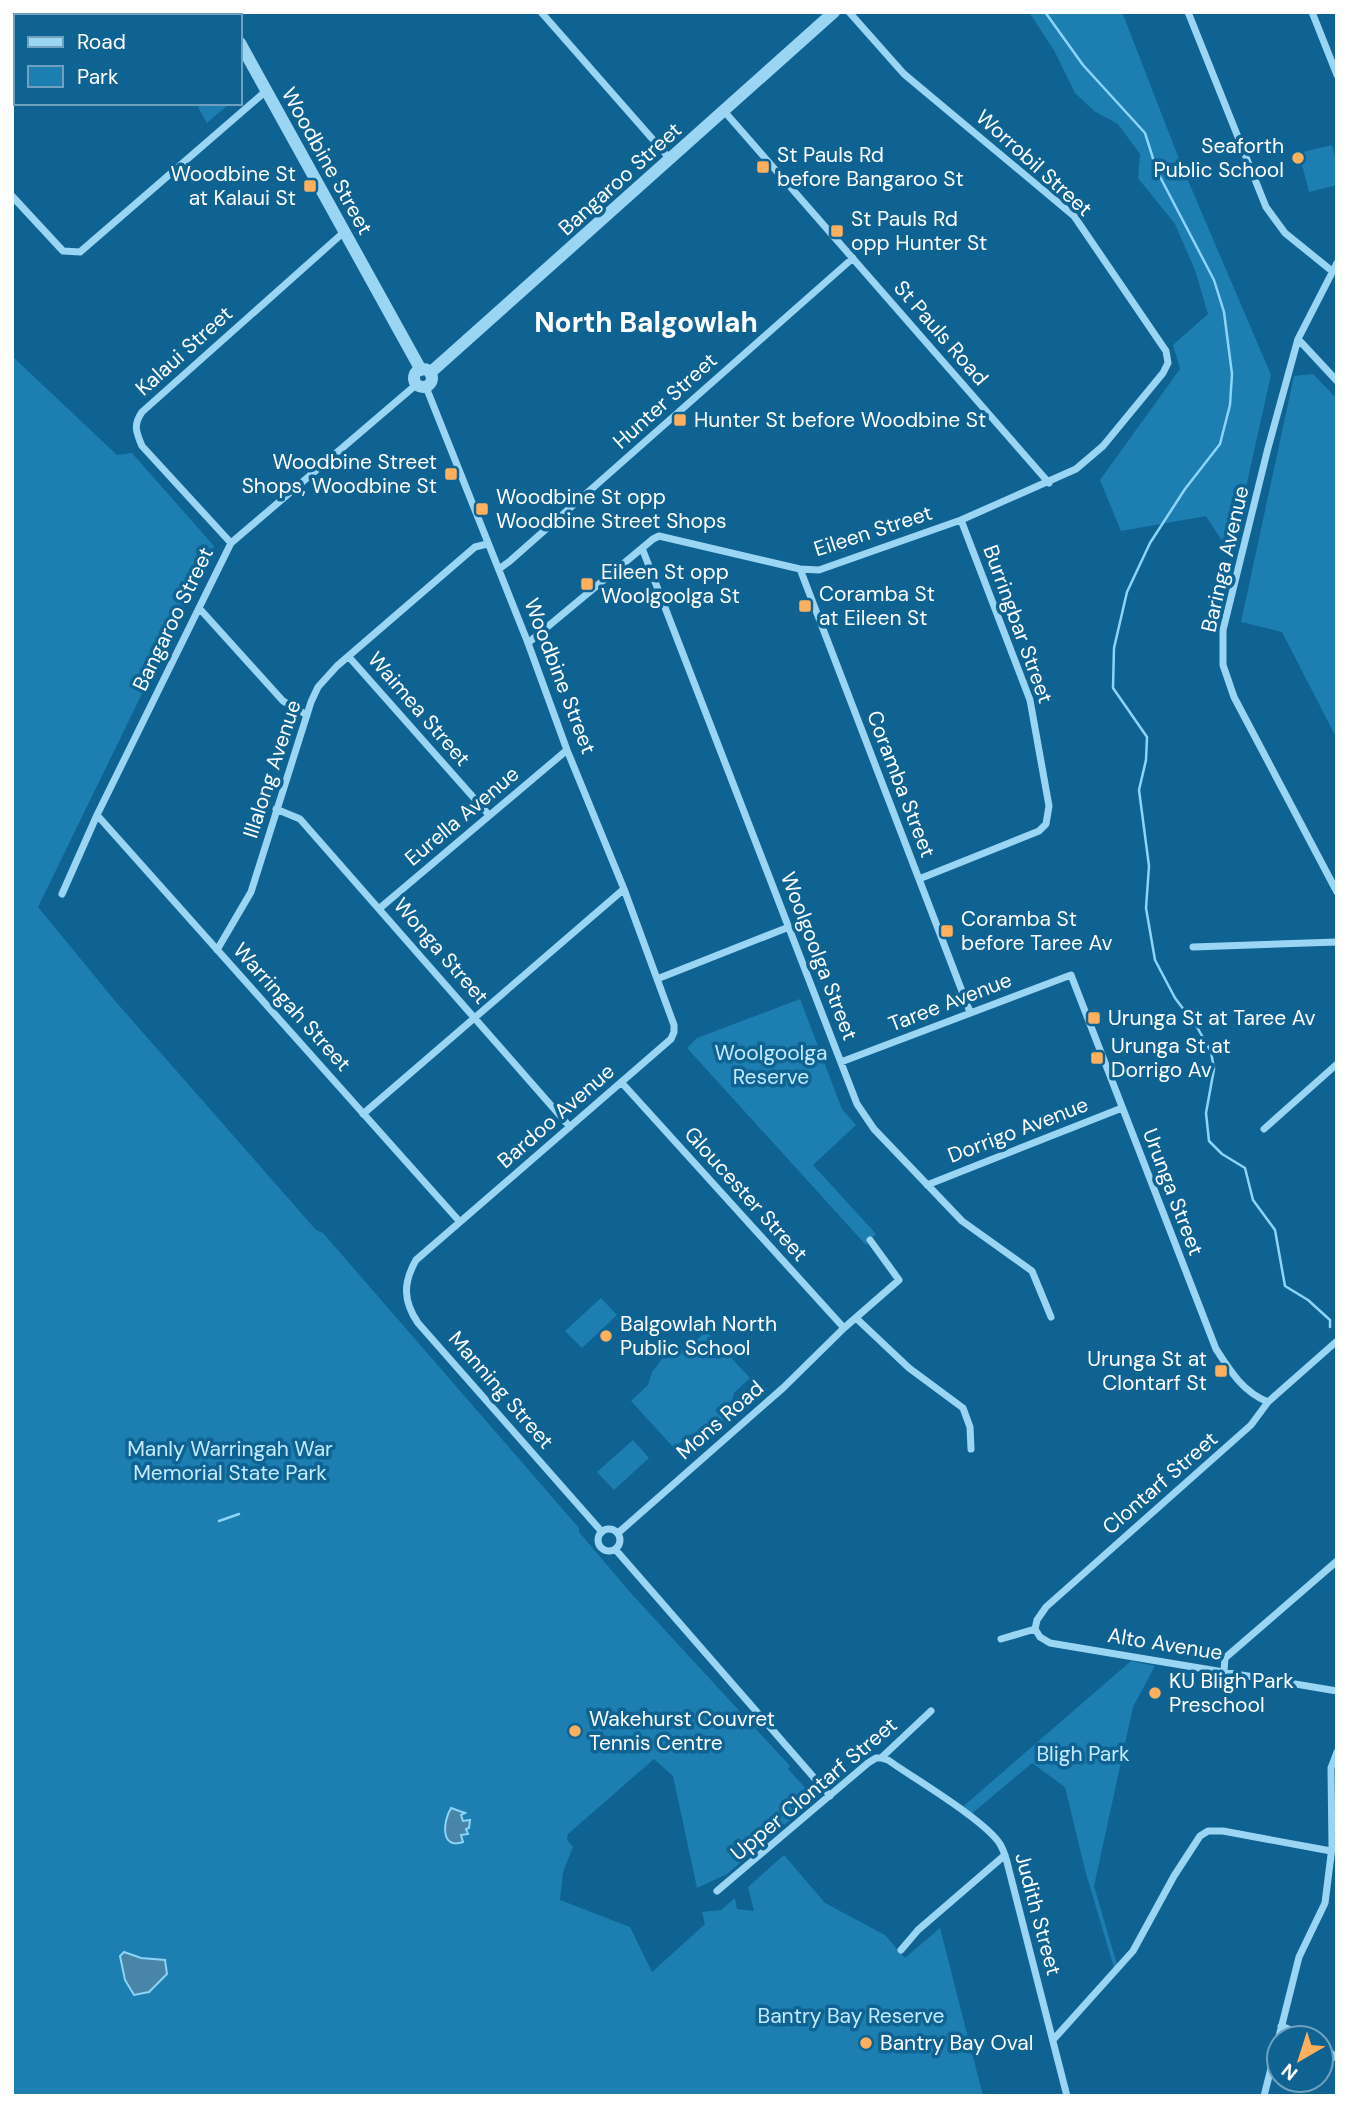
<svg xmlns="http://www.w3.org/2000/svg" width="1349" height="2108" font-family="'DM Sans',sans-serif">
  <style>
    .green { fill: #1d7eb1 }
    .water { fill: #4885a6; stroke: #8cd4f8; stroke-width: 2 }
    .lines { fill: none; stroke-linecap: round; stroke-linejoin: round }
    .stream { stroke: #8cd4f8; stroke-width: 2.5 }
    .minor { stroke: #9bd5f4; stroke-width: 7 }
    .tertiary { stroke: #9bd5f4; stroke-width: 12 }
    .poi-dot { fill: #ffb05e; stroke: #0f6393; stroke-width: 2.5 }
    .labels { text-anchor: middle; stroke-width: 7; stroke-linejoin: round; paint-order: stroke }
    .poi-label { font-size: 21px; fill: #fff; stroke: #0f6393; text-anchor: start }
    .street-label { font-size: 21px; fill: #fff; stroke: #0f6393 }
    .park-label { font-size: 21px; fill: #c3eafe; stroke: #0f6393 }
    .district-label { font-size: 28px; font-weight: bold; fill: #fff; stroke: #0f6393 }
  </style>
  <rect width="100%" height="100%" fill="#0f6393"/>
  <path class="green" d="M1029,12h93l59,152 90,211 -40,180 -25,-39 -85,15 -21,-51 80,-111 -7,-24 35,-31 -13,-44 -20,-46 -37,-46 2,-24 -22,-30 -24,-13 -19,-18 -20,-41z
    M202,103h28l-23,20 -9,-16z
    M1332,145l5,21v19l-28,7 -10,-39z
    M12,356l105,99 15,-2 82,93 -176,361 78,95 200,228 7,3 256,295v4l50,59 161,175 -2,3 25,27 -16,18 -70,60 -30,14 -24,-112 -19,-17 -86,75 -1,6 6,7 -10,25 -3,28 70,27 22,45 53,-48 -3,-12 19,-2 14,-12 2,11 17,2 -6,-24 36,-32 41,48 60,32 20,23 35,-30 43,168h-971z
    M1313,374l24,25v340l-55,-107 -41,-10 53,-246z
    M800,999l42,110 14,16 -43,40 63,69 -10,11 -179,-197 10,-10z
    M601,1298l16,17 -35,33 -17,-17z
    M706,1331l44,47 -16,15 -4,16 -9,14 -12,8 -20,4 -15,13 -43,-47 17,-16 4,-13 10,-13 15,-8 10,-2z
    M633,1440l16,18 -35,32 -17,-18z
    M1131,1661l24,5 -22,41 -39,179 24,82 -3,3 -30,-101 -20,-83 -33,-24 -63,53 -10,-6z"/>
  <path class="water" d="M451,1808l14,5 -4,2 2,6 7,-1 -1,8 -3,1 2,5 -7,1 2,7c-23,8 -20,-21 -12,-34z
    M124,1952l17,6 24,2 2,14 -18,18 -15,3 -9,-15 -5,-24z"/>
  <g class="lines">
    <path class="stream" d="M1045,12l38,53 62,68 12,38 57,109 10,32 8,62 -2,31 -10,39 -35,45 -35,54 -23,49 -13,56 -1,40 34,49 -1,23 -7,30 10,76 -3,42 9,52 20,38 22,29 14,25 3,17 -8,44 3,28 13,13 23,14 8,32 22,30 10,56 23,14 22,20v7
      M219,1521l20,-7"/>
    <path class="minor" d="M541,12l129,147
      M1188,12l78,195 19,26 47,38
      M1312,12l25,63
      M101,16l4,-4
      M12,95l4,-3
      M724,111l325,372
      M12,196l51,55 17,1 186,-161
      M1337,263l-39,76 -30,109 -45,182v35l11,32 103,195
      M1298,339l39,42
      M426,387l102,256 39,107 57,139 50,136v7l-3,7 -255,221c-13,23 -13,41 2,63l184,209
      M231,543l-89,-97c-6,-14 -9,-21 0,-34l202,-180
      M642,548l215,556 17,25 88,92 70,50 19,46
      M499,569l11,-8 343,-303
      M800,569l170,443
      M199,608l84,93 24,14
      M528,643l125,-104 6,-3 141,33 19,1 142,-50 115,-51 27,-23 60,-73 5,-10 -2,-12 -92,-135 -170,-142 -55,-62
      M349,657l140,158
      M276,809l24,10 270,308
      M97,815l363,407
      M919,879l120,-48 7,-7 3,-18 -19,-106 -69,-180
      M62,894l35,-79 134,-272 186,-159
      M380,908l187,-158
      M1193,947l144,-5
      M217,950l34,-58 60,-190 7,-15 19,-21 138,-119 12,-3
      M657,979l132,-52
      M841,1062l230,-87 145,374c14,22 27,43 52,53
      M622,1083l222,245
      M363,1114l261,-225
      M1264,1129l73,-65
      M927,1185l195,-77
      M856,1318l53,50 54,40 7,19 1,22
      M598 1540a11 11 0 1 1 22 0a11 11 0 1 1-22 0Z
      M618,1533l165,-145 61,-60 55,-48 -29,-40
      M615,1549l215,247
      M1035,1629l2,-9 9,-13 205,-182 17,-23 69,-61
      M1035,1629l5,8 10,6 287,48
      M1001,1639l34,-10
      M1224,1671l1,-13 112,-97
      M881,1758l7,2c25,18 97,60 112,84 4,7 7,17 9,26l58,226
      M717,1891l151,-128 8,-5h5l50,-47
      M901,1950l17,-20 87,-75
      M1281,2026l30,12
      M1053,2040l80,-89 41,-75 26,-40 8,-5h15l108,20
      M1321,2045l16,13
      M1264,2096l35,-139 26,-54 7,-56 -1,-79 6,-16"/>
    <path class="tertiary" d="M222,12l2,4
      M240,43l181,327
      M414 378a9 9 0 1 1 18 0a9 9 0 1 1-18 0Z
      M430,373l404,-361"/>
  </g>
  <g class="poi-dot">
    <circle cx="1298" cy="158" r="7"/>
    <rect x="756" y="160" width="14" height="14" rx="3.5"/>
    <rect x="303" y="179" width="14" height="14" rx="3.5"/>
    <rect x="830" y="224" width="14" height="14" rx="3.5"/>
    <rect x="673" y="413" width="14" height="14" rx="3.5"/>
    <rect x="444" y="467" width="14" height="14" rx="3.5"/>
    <rect x="475" y="502" width="14" height="14" rx="3.5"/>
    <rect x="580" y="577" width="14" height="14" rx="3.5"/>
    <rect x="798" y="599" width="14" height="14" rx="3.5"/>
    <rect x="940" y="924" width="14" height="14" rx="3.5"/>
    <rect x="1087" y="1011" width="14" height="14" rx="3.5"/>
    <rect x="1090" y="1051" width="14" height="14" rx="3.5"/>
    <circle cx="606" cy="1336" r="7"/>
    <rect x="1214" y="1364" width="14" height="14" rx="3.5"/>
    <circle cx="1155" cy="1693" r="7"/>
    <circle cx="575" cy="1731" r="7"/>
    <circle cx="866" cy="2043" r="7"/>
  </g>
  <g class="labels">
    <g class="poi-label">
      <text x="1284" y="153" text-anchor="end">Seaforth<tspan x="1284" dy="24">Public School</tspan></text>
      <text x="777" y="162">St Pauls Rd<tspan x="777" dy="24">before Bangaroo St</tspan></text>
      <text x="296" y="181" text-anchor="end">Woodbine St<tspan x="296" dy="24">at Kalaui St</tspan></text>
      <text x="851" y="226">St Pauls Rd<tspan x="851" dy="24">opp Hunter St</tspan></text>
      <text x="694" y="427">Hunter St before Woodbine St</text>
      <text x="437" y="469" text-anchor="end">Woodbine Street<tspan x="437" dy="24">Shops, Woodbine St</tspan></text>
      <text x="496" y="504">Woodbine St opp<tspan x="496" dy="24">Woodbine Street Shops</tspan></text>
      <text x="601" y="579">Eileen St opp<tspan x="601" dy="24">Woolgoolga St</tspan></text>
      <text x="819" y="601">Coramba St<tspan x="819" dy="24">at Eileen St</tspan></text>
      <text x="961" y="926">Coramba St<tspan x="961" dy="24">before Taree Av</tspan></text>
      <text x="1108" y="1025">Urunga St at Taree Av</text>
      <text x="1111" y="1053">Urunga St at<tspan x="1111" dy="24">Dorrigo Av</tspan></text>
      <text x="620" y="1331">Balgowlah North<tspan x="620" dy="24">Public School</tspan></text>
      <text x="1207" y="1366" text-anchor="end">Urunga St at<tspan x="1207" dy="24">Clontarf St</tspan></text>
      <text x="1169" y="1688">KU Bligh Park<tspan x="1169" dy="24">Preschool</tspan></text>
      <text x="589" y="1726">Wakehurst Couvret<tspan x="589" dy="24">Tennis Centre</tspan></text>
      <text x="880" y="2050">Bantry Bay Oval</text>
    </g>
    <g class="street-label">
      <text transform="translate(327 161) rotate(61)" y="7">Woodbine Street</text>
      <text transform="translate(1034 163) rotate(42)" y="7">Worrobil Street</text>
      <text transform="translate(620 179) rotate(-42)" y="7">Bangaroo Street</text>
      <text transform="translate(941 333) rotate(49)" y="7">St Pauls Road</text>
      <text transform="translate(184 351) rotate(-42)" y="7">Kalaui Street</text>
      <text transform="translate(665 401) rotate(-42)" y="7">Hunter Street</text>
      <text transform="translate(873 531) rotate(-18)" y="7">Eileen Street</text>
      <text transform="translate(1225 559) rotate(-77)" y="7">Baringa Avenue</text>
      <text transform="translate(173 619) rotate(-64)" y="7">Bangaroo Street</text>
      <text transform="translate(1018 624) rotate(70)" y="7">Burringbar Street</text>
      <text transform="translate(560 676) rotate(69)" y="7">Woodbine Street</text>
      <text transform="translate(419 709) rotate(49)" y="7">Waimea Street</text>
      <text transform="translate(272 769) rotate(-72)" y="7">Illalong Avenue</text>
      <text transform="translate(901 784) rotate(69)" y="7">Coramba Street</text>
      <text transform="translate(462 816) rotate(-40)" y="7">Eurella Avenue</text>
      <text transform="translate(441 951) rotate(49)" y="7">Wonga Street</text>
      <text transform="translate(819 956) rotate(69)" y="7">Woolgoolga Street</text>
      <text transform="translate(950 1002) rotate(-21)" y="7">Taree Avenue</text>
      <text transform="translate(292 1007) rotate(48)" y="7">Warringah Street</text>
      <text transform="translate(556 1116) rotate(-41)" y="7">Bardoo Avenue</text>
      <text transform="translate(1018 1130) rotate(-21)" y="7">Dorrigo Avenue</text>
      <text transform="translate(1173 1192) rotate(69)" y="7">Urunga Street</text>
      <text transform="translate(746 1194) rotate(48)" y="7">Gloucester Street</text>
      <text transform="translate(501 1390) rotate(49)" y="7">Manning Street</text>
      <text transform="translate(720 1420) rotate(-41)" y="7">Mons Road</text>
      <text transform="translate(1160 1483) rotate(-41)" y="7">Clontarf Street</text>
      <text transform="translate(1165 1644) rotate(9)" y="7">Alto Avenue</text>
      <text transform="translate(814 1789) rotate(-40)" y="7">Upper Clontarf Street</text>
      <text transform="translate(1038 1914) rotate(75)" y="7">Judith Street</text>
    </g>
    <g class="park-label">
      <text x="771" y="1060">Woolgoolga<tspan x="771" dy="24">Reserve</tspan></text>
      <text x="230" y="1456">Manly Warringah War<tspan x="230" dy="24">Memorial State Park</tspan></text>
      <text x="1083" y="1761">Bligh Park</text>
      <text x="851" y="2023">Bantry Bay Reserve</text>
    </g>
    <g class="district-label">
      <text x="646" y="332">North Balgowlah</text>
    </g>
  </g>
  <rect width="1349" height="2108" fill="none" stroke="#ffffff" stroke-width="28"/>
  <rect x="14" y="14" width="228" height="91" fill="#0f6393" stroke="#6fa1be" stroke-width="2"/>
  <rect x="28" y="37" width="35" height="10" fill="#9bd5f4" stroke="#6fa1be" stroke-width="2"/>
  <text x="77" y="49" font-size="21" fill="#ffffff">Road</text>
  <rect x="28" y="66" width="35" height="21" fill="#1d7eb1" stroke="#6fa1be" stroke-width="2"/>
  <text x="77" y="84" font-size="21" fill="#ffffff">Park</text>
  <g transform="translate(1300 2059) rotate(219)"><circle r="33" fill="#0f6393" stroke="#6fa1be" stroke-width="2"/>
  <path d="M0-5L12 26L0 18L-12 26Z" fill="#ffb05e"/>
  <text y="-10" font-size="19" font-weight="bold" text-anchor="middle" fill="#ffffff">N</text>
  </g>
</svg>
